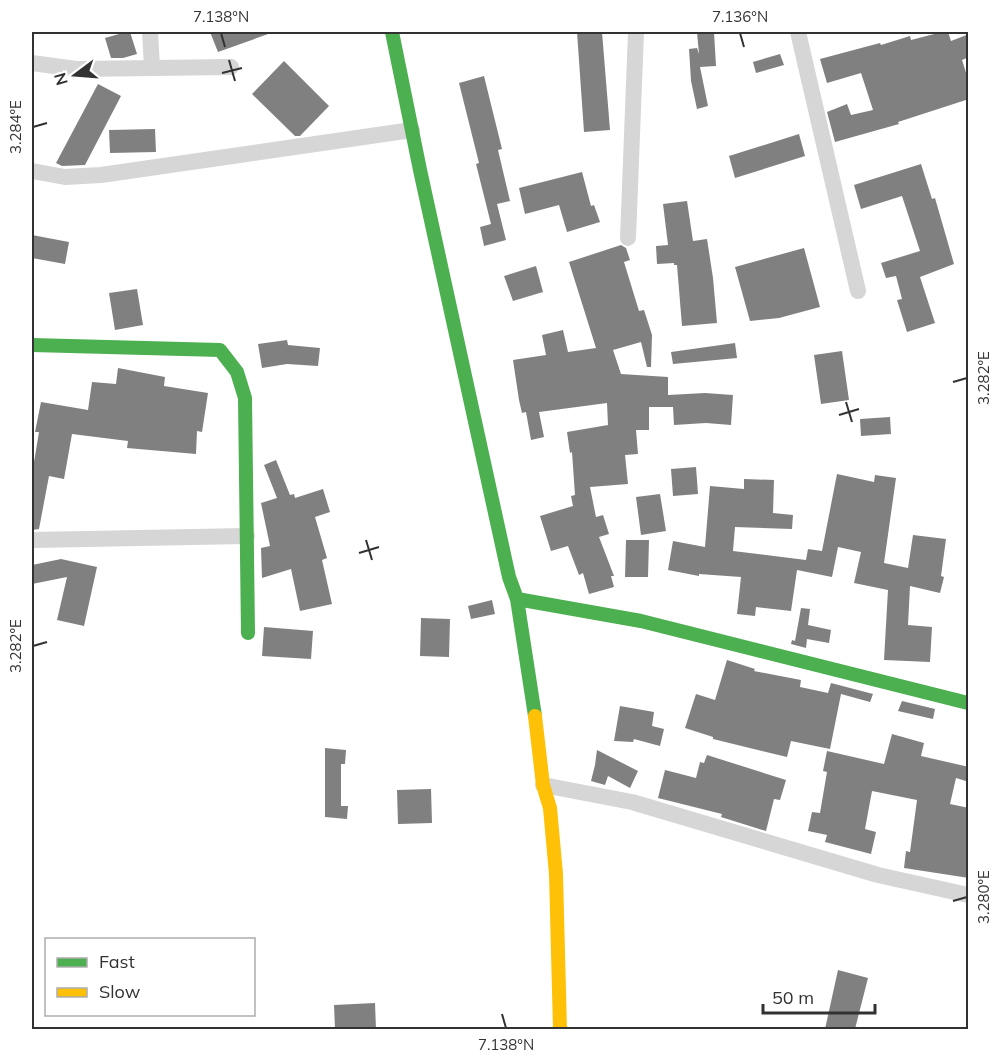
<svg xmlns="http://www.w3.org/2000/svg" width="1000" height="1061" font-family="Mulish,sans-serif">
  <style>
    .building { fill: #808080 }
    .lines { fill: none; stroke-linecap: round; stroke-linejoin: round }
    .street { stroke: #d6d6d6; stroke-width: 16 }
    .fast { stroke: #4caf50; stroke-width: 14 }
    .slow { stroke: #ffc107; stroke-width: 14 }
    .ticks { fill: none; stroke: #323232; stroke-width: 2 }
    .neatline { fill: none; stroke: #323232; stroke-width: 2 }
    .ticks-label { font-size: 15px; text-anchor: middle; fill: #323232 }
  </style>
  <rect width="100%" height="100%" fill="#fff"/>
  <path class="building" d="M126,32h4l7,22 -14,4h-12l-6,-20z
    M210,32h61v1l-53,19z
    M577,32h25l8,98 -26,2z
    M697,32h17l2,34 -16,1 8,39 -11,3 -6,-28 -2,-32 8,-1 2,6z
    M942,32h6l3,9 18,-7v23l-7,3 7,22v17l-71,23 1,2 -64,18 -8,-30 20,-8 4,11 22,-5 -12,-37 -34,10 -7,-24 60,-16 1,2 29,-9 1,4z
    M780,54l4,11 -28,8 -3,-11z
    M284,61l45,45 -29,30h-5l-43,-42z
    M484,76l18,73 -4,1 12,51 -13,3 9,36 -22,6 -4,-19 11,-3 -15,-60 3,-1 -20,-80z
    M98,84l23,12 -36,69 -23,1 -6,-3z
    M155,129l1,23 -46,1 -1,-23z
    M799,134l6,22 -70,22 -6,-22z
    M921,164l11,35 3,-1 19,66 -34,13 15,46 -28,9 -10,-32 5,-1 -6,-23 -10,2 -5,-15 39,-12 -18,-55 -41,13 -7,-24z
    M582,172l9,34 3,-1 6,17 -33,10 -8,-27 -34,9 -6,-26z
    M687,201l6,40 14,-2 6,39 4,45 -35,3 -5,-61h-3v-2l-17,1 -1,-18 12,-1 -5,-41z
    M32,235l37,7 -4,22 -33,-6z
    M621,245l5,3 4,12 -6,2 15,49 5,-1 8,25 -1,32h-4l-6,-25 -28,8 8,24 47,3v18l37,-2 28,2 -2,30 -25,-2 -32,2 -1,-18h-24v23h-13l2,24 -13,1 3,29 -38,3 6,30 7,-2 6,19 -10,3 15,39h-3l3,11 -25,7 -6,-21 -4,2 -11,-29 -17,5 -11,-35 33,-10 -2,-10 4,-1 -3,-43 -2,1 -3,-21 41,-7 -1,-22 -68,9 5,25 -13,3 -5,-28 -4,1 -3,-13 -6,-40 33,-5 -4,-20 21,-5 5,22 28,-4 -27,-86z
    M804,248l16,59 -41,11 -29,3 -15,-54z
    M536,266l7,26 -30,9 -9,-25z
    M137,289l6,36 -28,5 -6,-37z
    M287,340l1,5 32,3 -2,18 -31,-2 -25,4 -4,-24z
    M735,343l2,15 -64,6 -2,-12z
    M842,351l7,49 -28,4 -7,-49z
    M118,368l47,9 -1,9 44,7 -6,39 -5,-1 -1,23 -69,-6 1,-7 -56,-7 -8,45 -15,-3 -10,53 -7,1v-56l7,-42h-4l6,-30 47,8 4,-28 24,2z
    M890,417l1,17 -30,2 -1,-17z
    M276,460l14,35 4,-1 1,4 28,-9 7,23 -15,5 12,41 -5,2 10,44 -32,7 -9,-42 -29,9 -1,-30 9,-2 -9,-43 16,-5 -13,-33z
    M696,467l2,27 -25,2 -2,-27z
    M837,474l37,8 1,-7 21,3 -12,85 24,5 5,-33 33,4 -5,37 3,1 -4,16 -30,-7 -2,39 24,2 -2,35 -46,-2 4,-70 -34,-7 7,-31 -23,-5 -6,30 -35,-7 -6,41 -35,-4 -1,9 -18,-2 4,-37 -42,-3v2l-31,-6 5,-29 32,6 5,-61 34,3v-10l30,1 -1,33 20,2 -1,14 -57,-2 -2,24 73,9 2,-11 14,2z
    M660,494l6,37 -25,4 -5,-38z
    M626,540h23l-1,37h-23z
    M61,559l36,8 -13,59 -27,-6 10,-43 -35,7v-19z
    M492,600l3,14 -24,5 -3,-13z
    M801,608l9,1 -2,16 23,5 -2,13 -22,-4 -1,9 -15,-4 1,-4 3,1z
    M421,618l29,1 -1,38 -29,-1z
    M264,627l49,4 -2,28 -49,-3z
    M727,660l28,9 -1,2 47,9 -1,7 28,6 3,-10 42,11 -3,8 -29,-8 -11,55 -39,-8 -4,16 -74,-18v-2l-28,-9 11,-34 19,6z
    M902,701l33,8 -2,10 -35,-8z
    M620,706l34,6 -2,14 12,3 -4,17 -26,-7 -1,3 -19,-1z
    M892,734l32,9 -3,13 48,11v15l-13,-4 -6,26 19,4v70l-65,-10 2,-17 4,1 7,-52 -45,-9 -7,38 11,3 -5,22 -46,-12 2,-7 -19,-4 4,-19 8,1 7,-41 -4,-1 4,-20 57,13z
    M325,748l21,2 -1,14h-4v42h7l-1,13 -22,-2z
    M597,750l41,21 -8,17 -22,-12 -3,9 -14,-4 4,-16z
    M707,755l79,25 -6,20 -6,-1 -8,32 -45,-14 1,-3 -64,-16 7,-28 31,8 4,-16 4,1z
    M431,789l1,34 -34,1 -1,-34z
    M838,970l30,8 -13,51h-30z
    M375,1003l1,26h-41l-1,-24z"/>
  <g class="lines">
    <path class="street" d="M150,32l2,35
      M798,32l60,259
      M32,63l44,6 155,-2
      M32,171l33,6 36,-2 311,-45
      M628,238l8,-206
      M32,540l215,-4
      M543,785l89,17 246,73 90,20"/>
    <path class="fast" d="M392,32l28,138 89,407 8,22 18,117
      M32,345l188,5 17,22 8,26 3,235
      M517,599l124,22 327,82"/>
    <path class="slow" d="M535,716l8,69 7,23 6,66 4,156"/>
  </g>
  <path class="ticks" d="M221,33l4,14M740,33l4,14M229,60l6,21M222,73l20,-5M33,127l14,-4M953,382l14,-4M846,402l6,20M839,415l20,-6M366,540l6,20M359,553l20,-6M33,646l14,-4M953,901l14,-4M502,1014l4,14"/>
  <rect width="1000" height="1061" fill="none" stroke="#ffffff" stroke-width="66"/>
  <rect x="45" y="938" width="210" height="78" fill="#ffffff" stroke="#adadad" stroke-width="1.5"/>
  <rect x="57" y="958" width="30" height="9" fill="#4caf50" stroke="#adadad" stroke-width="1.5"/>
  <text x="99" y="968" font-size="18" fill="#323232">Fast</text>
  <rect x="57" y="988" width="30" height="9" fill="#ffc107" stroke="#adadad" stroke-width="1.5"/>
  <text x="99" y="998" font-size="18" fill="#323232">Slow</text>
  <g transform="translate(75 75) rotate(254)" stroke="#ffffff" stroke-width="4.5" paint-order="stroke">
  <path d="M0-4.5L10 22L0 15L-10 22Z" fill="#323232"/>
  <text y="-9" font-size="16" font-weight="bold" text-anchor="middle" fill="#323232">N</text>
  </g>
  <path d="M763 1004v9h112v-9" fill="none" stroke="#323232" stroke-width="3"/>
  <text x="772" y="1004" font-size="18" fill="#323232" stroke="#ffffff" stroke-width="4.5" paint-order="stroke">50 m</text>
  <rect x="33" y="33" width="934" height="995" class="neatline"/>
  <g class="ticks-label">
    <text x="221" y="22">7.138°N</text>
    <text x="740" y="22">7.136°N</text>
    <text transform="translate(16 127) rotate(-90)" y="5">3.284°E</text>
    <text transform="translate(984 378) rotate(-90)" y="5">3.282°E</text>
    <text transform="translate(16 646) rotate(-90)" y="5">3.282°E</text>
    <text transform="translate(984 897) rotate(-90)" y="5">3.280°E</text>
    <text x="506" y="1050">7.138°N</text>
  </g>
</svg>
